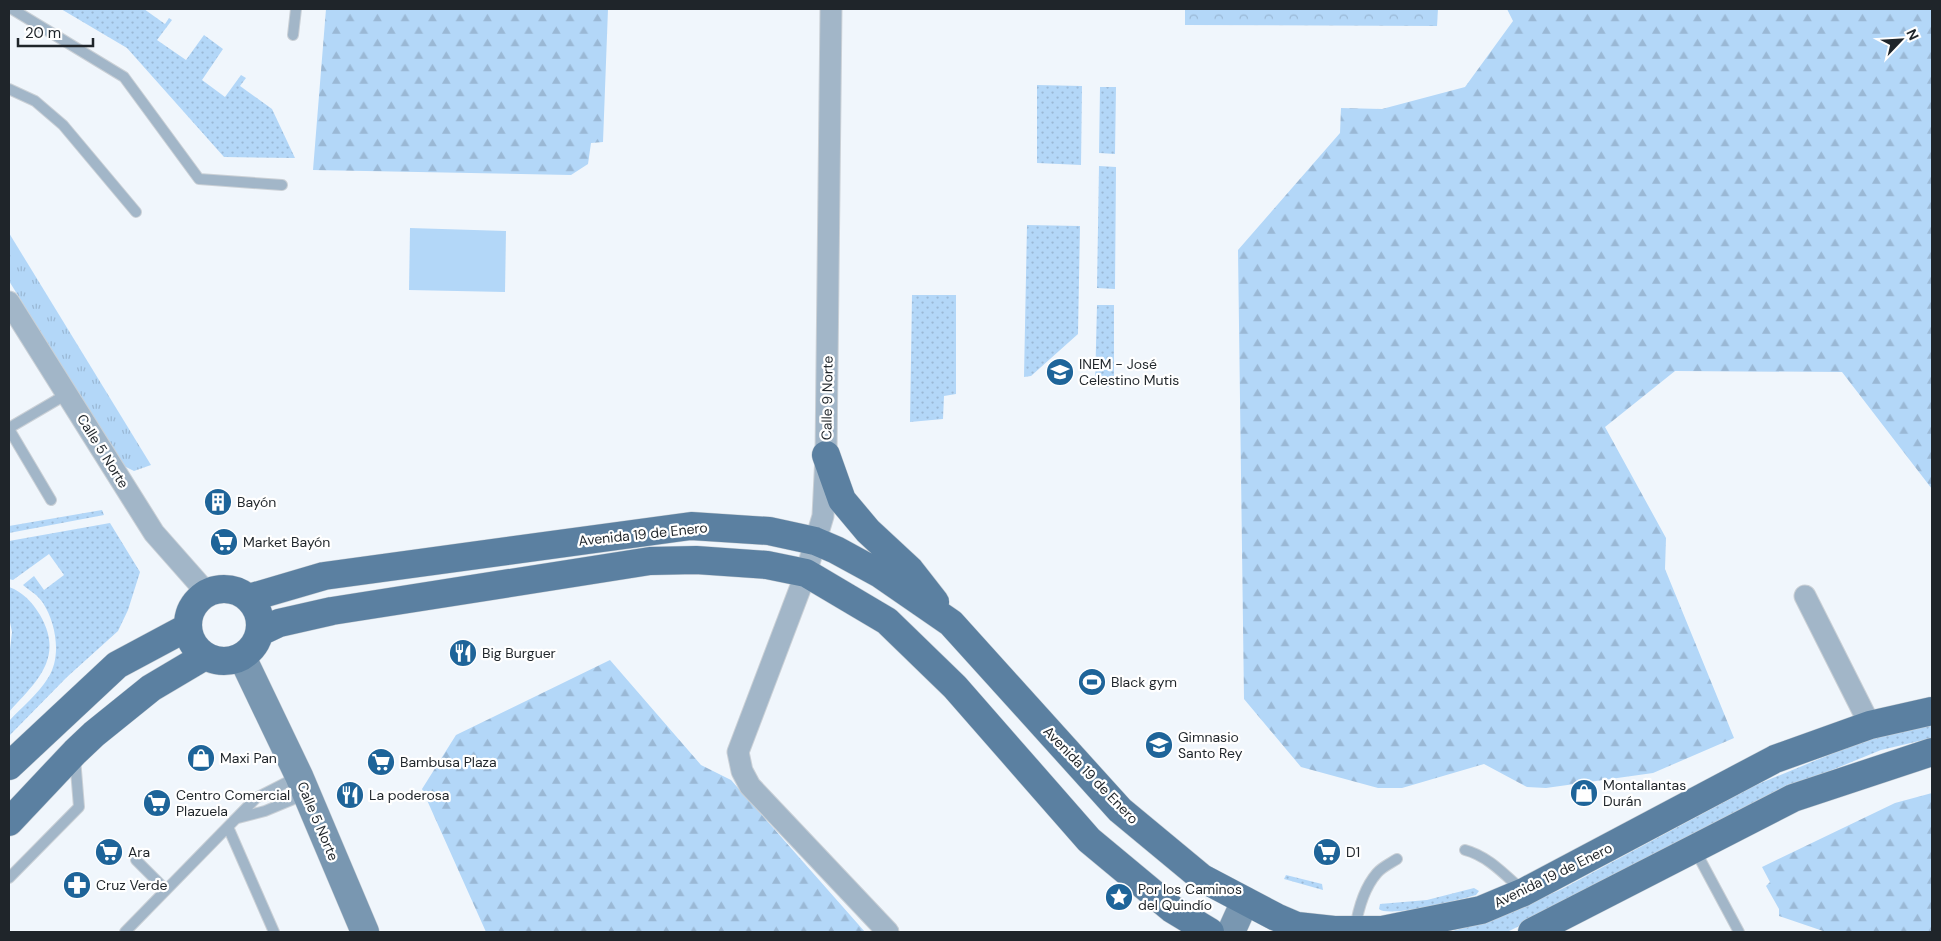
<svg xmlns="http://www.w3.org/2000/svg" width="1941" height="941" font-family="'DM Sans',sans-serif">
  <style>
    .grass { fill: url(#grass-tufts) }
    .forest { fill: url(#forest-firs) }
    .park { fill: url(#park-crowns) }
    .garden { fill: url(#garden-dots) }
    .pitch { fill: #b3d7f8 }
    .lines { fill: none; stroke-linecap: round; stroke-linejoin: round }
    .lane-casing { stroke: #cad0d6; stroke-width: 12 }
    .street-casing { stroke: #cad0d6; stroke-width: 23 }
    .secondary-casing { stroke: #cad0d6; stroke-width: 29 }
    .primary-casing { stroke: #cad0d6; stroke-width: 29 }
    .lane { stroke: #a2b6c8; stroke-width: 10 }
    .street { stroke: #a2b6c8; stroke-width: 21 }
    .secondary { stroke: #7997b1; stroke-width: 28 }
    .primary { stroke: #5b80a1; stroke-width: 28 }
    .labels { text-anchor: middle; stroke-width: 4.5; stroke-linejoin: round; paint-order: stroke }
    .poi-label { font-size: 14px; fill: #1f252a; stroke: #fff; text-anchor: start }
    .street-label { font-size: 14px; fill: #1f252a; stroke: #fff }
  </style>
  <defs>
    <pattern id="grass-tufts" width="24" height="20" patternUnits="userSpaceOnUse" patternTransform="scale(1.25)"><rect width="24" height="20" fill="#b3d7f8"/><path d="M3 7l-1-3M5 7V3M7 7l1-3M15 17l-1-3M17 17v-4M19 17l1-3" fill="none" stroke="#9ab8d5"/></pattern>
    <pattern id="forest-firs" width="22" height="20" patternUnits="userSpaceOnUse" patternTransform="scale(1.25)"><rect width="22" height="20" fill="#b3d7f8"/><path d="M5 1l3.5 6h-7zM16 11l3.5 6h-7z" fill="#9ab8d5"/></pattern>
    <pattern id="park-crowns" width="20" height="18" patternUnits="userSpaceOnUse" patternTransform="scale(1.25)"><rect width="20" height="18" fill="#b3d7f8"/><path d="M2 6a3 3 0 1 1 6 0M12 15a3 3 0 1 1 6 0" fill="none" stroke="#9ab8d5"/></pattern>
    <pattern id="garden-dots" width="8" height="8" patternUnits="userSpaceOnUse" patternTransform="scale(1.25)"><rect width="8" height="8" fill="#b3d7f8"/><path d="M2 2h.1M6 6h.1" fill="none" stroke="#9ab8d5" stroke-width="1.8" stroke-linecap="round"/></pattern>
  </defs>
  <rect width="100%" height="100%" fill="#f0f6fc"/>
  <path class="grass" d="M9,233l142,232 -17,6 -10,-5 -115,-185z"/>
  <path class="forest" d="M326,9h282l-5,133 -12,1 -3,21 -17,11 -258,-5z
    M1507,9h425v480l-90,-117 -167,-1 -70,56 61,111 -1,31 69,169 -81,35 -107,15 -19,-1 -43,-23 -82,24h-24l-77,-21 -57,-68 -6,-449 102,-117 1,-25 41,1 83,-22 48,-66z
    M610,660l91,105 30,15 134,152h-379l-64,-143 34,-54z
    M1932,793v139h-106l-47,-16v-7l-13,-23 4,-4 -8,-15 133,-64z"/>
  <path class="park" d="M1185,9h253l-1,17 -252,-1z"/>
  <path class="garden" d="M61,9h83l21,15 4,-6 3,2 -15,20 29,20 18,-25 19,14 -21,31 23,17 16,-22 5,3 -6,8 32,23 23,49 -71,-1 -97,-109z
    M1037,85l45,1 -1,79 -44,-2z
    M1100,87h16l-1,67 -16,-1z
    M1099,166l17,1 -1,122 -18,-1z
    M1027,225l53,1 -2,108 -47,42 -7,1z
    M912,295h44v99l-12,2 -1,23 -33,3z
    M1097,305h17v82l-19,-1z
    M102,510l2,5 -95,18v-7z
    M110,523l30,49 -12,38 -10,21 -51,46 -58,59v-15c12,-13 29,-27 39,-43 14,-21 8,-55 -5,-75 -5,-8 -13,-12 -20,-18l11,-9 10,14 20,-15 -15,-21 -36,26 -4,-1v-38z
    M9,587c14,5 23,15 31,28 25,43 -4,67 -31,97v-54l3,-26 -3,-15z
    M1932,722v16l-51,12 -118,48 -193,103 -63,31h-59l45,-12 69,-31 194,-104 119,-49z
    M1286,875l36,9 1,6 -39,-11z
    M1474,888l5,3 -3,4c-16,5 -87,23 -97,14l1,-5 47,-4z"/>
  <path class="pitch" d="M410,228l96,3 -1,61 -96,-2z"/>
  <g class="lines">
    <defs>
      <path id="lane" d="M12,9l112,68 75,102 83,6
        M293,35l3,-26
        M9,89l26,12 28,24 73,87
        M9,428l58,-34
        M9,429l42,71
        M238,818l27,-7 41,-17
        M228,827l46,105
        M1465,850c23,6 40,25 57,40
        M1695,850l44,82
        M136,860l30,30
        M9,878l70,-71 -4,-49
        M1355,929c3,-19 9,-41 22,-56 5,-6 14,-10 20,-14
        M125,932l131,-134 41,-21"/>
      <path id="street" d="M831,9l-5,446 -3,61 -17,57 -68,179 4,19 8,15 138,146
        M9,302l145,231 53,60
        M1805,596l65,129"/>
      <path id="secondary" d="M242,657l57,119 66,156
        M1231,932l14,-31"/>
      <path id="primary" d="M826,455l16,45 26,31 42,39 25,32
        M188 625a36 36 0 1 1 72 0a36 36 0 1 1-72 0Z
        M249,598l75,-22 367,-50 78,5 46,10 21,9 44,24 71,49 169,187 82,68 74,39 21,9 37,4h48l99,-20 43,-18 251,-133 95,-34 62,-14
        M260,632l19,-9 53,-12 318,-50 46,-1 71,5 39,8 81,48 68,66 134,153 83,69 38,23
        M9,766l108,-101 71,-38
        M9,822l66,-70 19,-18 57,-46 54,-32
        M1532,932l261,-134 139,-46"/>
    </defs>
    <use href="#lane" class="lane-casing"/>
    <use href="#street" class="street-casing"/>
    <use href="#secondary" class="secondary-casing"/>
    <use href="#primary" class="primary-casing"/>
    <use href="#lane" class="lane"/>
    <use href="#street" class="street"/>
    <use href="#secondary" class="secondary"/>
    <use href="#primary" class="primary"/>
  </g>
  <defs>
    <symbol id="school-disc" viewBox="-11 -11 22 22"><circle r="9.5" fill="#1e6499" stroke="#fff"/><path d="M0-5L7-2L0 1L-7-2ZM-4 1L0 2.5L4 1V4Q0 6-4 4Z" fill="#fff"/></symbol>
    <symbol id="building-disc" viewBox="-11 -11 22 22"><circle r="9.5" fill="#1e6499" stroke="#fff"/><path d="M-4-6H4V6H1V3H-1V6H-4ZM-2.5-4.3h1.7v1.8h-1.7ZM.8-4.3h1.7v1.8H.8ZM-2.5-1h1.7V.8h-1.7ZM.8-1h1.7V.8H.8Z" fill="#fff"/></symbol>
    <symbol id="supermarket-disc" viewBox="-11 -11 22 22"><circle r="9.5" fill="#1e6499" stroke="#fff"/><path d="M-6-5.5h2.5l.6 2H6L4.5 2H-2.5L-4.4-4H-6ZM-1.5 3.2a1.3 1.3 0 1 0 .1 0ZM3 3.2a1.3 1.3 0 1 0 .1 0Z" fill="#fff"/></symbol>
    <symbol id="restaurant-disc" viewBox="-11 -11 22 22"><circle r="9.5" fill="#1e6499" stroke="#fff"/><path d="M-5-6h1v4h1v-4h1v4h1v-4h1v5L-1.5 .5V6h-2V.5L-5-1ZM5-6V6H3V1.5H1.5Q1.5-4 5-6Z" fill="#fff"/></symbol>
    <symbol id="stadium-disc" viewBox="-11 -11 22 22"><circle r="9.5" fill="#1e6499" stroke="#fff"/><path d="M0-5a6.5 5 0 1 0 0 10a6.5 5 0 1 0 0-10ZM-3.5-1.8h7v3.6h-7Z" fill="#fff"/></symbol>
    <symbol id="university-disc" viewBox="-11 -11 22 22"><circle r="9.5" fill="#1e6499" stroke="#fff"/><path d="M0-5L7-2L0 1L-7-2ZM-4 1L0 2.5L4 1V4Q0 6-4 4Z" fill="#fff"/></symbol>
    <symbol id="shop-disc" viewBox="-11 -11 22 22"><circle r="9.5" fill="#1e6499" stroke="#fff"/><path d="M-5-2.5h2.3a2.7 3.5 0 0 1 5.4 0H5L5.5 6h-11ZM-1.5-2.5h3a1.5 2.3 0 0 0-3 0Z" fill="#fff"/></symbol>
    <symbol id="pharmacy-disc" viewBox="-11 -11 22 22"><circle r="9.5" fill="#1e6499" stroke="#fff"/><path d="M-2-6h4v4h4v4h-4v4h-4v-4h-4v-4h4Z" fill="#fff"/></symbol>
    <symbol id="sight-disc" viewBox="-11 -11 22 22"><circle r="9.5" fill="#1e6499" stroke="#fff"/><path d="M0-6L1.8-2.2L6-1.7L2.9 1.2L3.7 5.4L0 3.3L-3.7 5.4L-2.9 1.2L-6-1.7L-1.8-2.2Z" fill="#fff"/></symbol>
  </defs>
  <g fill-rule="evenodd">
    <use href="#school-disc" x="1044" y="356" width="32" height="32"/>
    <use href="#building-disc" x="202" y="486" width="32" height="32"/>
    <use href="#supermarket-disc" x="208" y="526" width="32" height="32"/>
    <use href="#restaurant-disc" x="447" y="637" width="32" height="32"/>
    <use href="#stadium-disc" x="1076" y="666" width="32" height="32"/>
    <use href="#university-disc" x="1143" y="729" width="32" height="32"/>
    <use href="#shop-disc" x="185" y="742" width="32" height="32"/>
    <use href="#supermarket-disc" x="365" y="746" width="32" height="32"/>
    <use href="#shop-disc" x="1568" y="777" width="32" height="32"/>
    <use href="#restaurant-disc" x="334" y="779" width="32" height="32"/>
    <use href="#supermarket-disc" x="141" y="787" width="32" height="32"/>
    <use href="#supermarket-disc" x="93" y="836" width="32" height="32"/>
    <use href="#supermarket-disc" x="1311" y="836" width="32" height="32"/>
    <use href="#pharmacy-disc" x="61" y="869" width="32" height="32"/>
    <use href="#sight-disc" x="1103" y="881" width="32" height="32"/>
  </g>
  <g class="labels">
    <g class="poi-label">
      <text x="1079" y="369">INEM - José<tspan x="1079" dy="16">Celestino Mutis</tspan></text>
      <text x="237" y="507">Bayón</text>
      <text x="243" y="547">Market Bayón</text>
      <text x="482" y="658">Big Burguer</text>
      <text x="1111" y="687">Black gym</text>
      <text x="1178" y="742">Gimnasio<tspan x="1178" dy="16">Santo Rey</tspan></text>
      <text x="220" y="763">Maxi Pan</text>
      <text x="400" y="767">Bambusa Plaza</text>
      <text x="1603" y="790">Montallantas<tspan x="1603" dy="16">Durán</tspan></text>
      <text x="176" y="800">Centro Comercial<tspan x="176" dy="16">Plazuela</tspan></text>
      <text x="369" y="800">La poderosa</text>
      <text x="128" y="857">Ara</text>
      <text x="1346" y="857">D1</text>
      <text x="96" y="890">Cruz Verde</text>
      <text x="1138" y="894">Por los Caminos<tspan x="1138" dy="16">del Quindío</tspan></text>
    </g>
    <g class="street-label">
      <text transform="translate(827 398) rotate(-89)" y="5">Calle 9 Norte</text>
      <text transform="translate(103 451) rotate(58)" y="5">Calle 5 Norte</text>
      <text transform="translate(643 534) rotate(-6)" y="5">Avenida 19 de Enero</text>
      <text transform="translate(1091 775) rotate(46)" y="5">Avenida 19 de Enero</text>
      <text transform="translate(318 821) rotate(67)" y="5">Calle 5 Norte</text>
      <text transform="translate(1553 875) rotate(-26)" y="5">Avenida 19 de Enero</text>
    </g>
  </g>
  <rect width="1941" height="941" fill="none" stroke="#1f252a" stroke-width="20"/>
  <g transform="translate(1901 40) rotate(65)" stroke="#ffffff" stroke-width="4" paint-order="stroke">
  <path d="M0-4L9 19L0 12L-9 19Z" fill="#1f252a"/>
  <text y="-8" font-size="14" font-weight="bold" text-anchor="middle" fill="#1f252a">N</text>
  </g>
  <path d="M18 38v8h75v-8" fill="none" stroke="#1f252a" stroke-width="2.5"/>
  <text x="25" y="38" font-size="15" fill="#1f252a" stroke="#ffffff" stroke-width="4" paint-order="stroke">20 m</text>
</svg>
